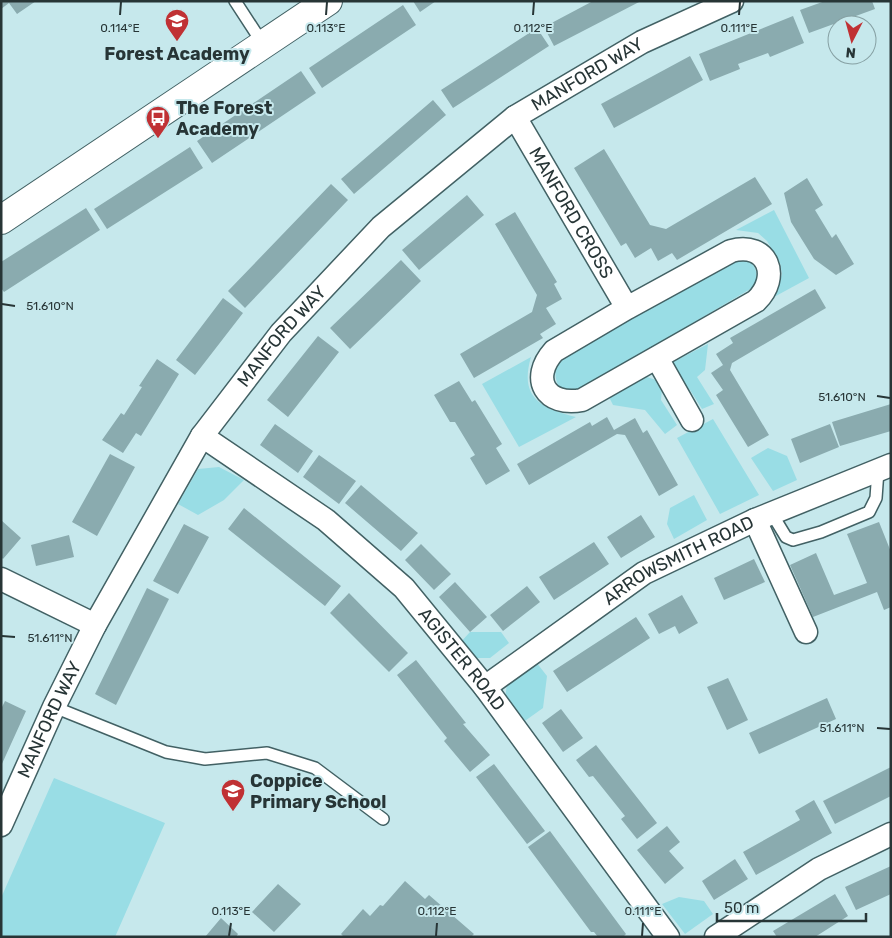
<svg xmlns="http://www.w3.org/2000/svg" width="892" height="938" font-family="Rubik,sans-serif">
  <style>
    .green { fill: #99dde5 }
    .building { fill: #8aabaf }
    .lines { fill: none; stroke-linecap: round; stroke-linejoin: round }
    .service-casing { stroke: #426164; stroke-width: 14 }
    .minor-casing { stroke: #426164; stroke-width: 25 }
    .tertiary-casing { stroke: #426164; stroke-width: 30 }
    .service { stroke: #fff; stroke-width: 11 }
    .minor { stroke: #fff; stroke-width: 22 }
    .tertiary { stroke: #fff; stroke-width: 28 }
    .ticks { fill: none; stroke: #273536; stroke-width: 2 }
    .labels { text-anchor: middle; stroke-width: 4; stroke-linejoin: round; paint-order: stroke }
    .poi-label { font-size: 18px; font-weight: bold; fill: #273536; stroke: #c6e8ec; text-anchor: start }
    .street-label { font-size: 18px; fill: #273536; stroke: #c6e8ec }
    .ticks-label { font-size: 12px; text-anchor: middle; fill: #273536; stroke: #c6e8ec; stroke-width: 4; stroke-linejoin: round; paint-order: stroke }
  </style>
  <rect width="100%" height="100%" fill="#c6e8ec"/>
  <path class="green" d="M774,210l35,68 -35,19 8,-23 -2,-11 -13,-22 -9,-8 -22,-3z
    M732,257c17,3 25,5 25,24l-5,7 -181,107 -12,-7c-5,-12 -6,-21 5,-29z
    M708,344l-3,26 -8,7 17,27 -12,5 -12,-19 -11,-7 -8,-20z
    M531,357c-12,41 10,51 45,60l-57,30 -37,-63z
    M644,376l12,4 6,8 -1,12 16,25 -12,9 -20,-24 -32,-5 -4,-8z
    M713,419l46,76 -39,19 -43,-76z
    M768,448l19,8 10,24 -24,11 -22,-33z
    M219,467l25,13 -20,20 -26,15 -20,-11 20,-35z
    M694,495l13,25 -33,19 -7,-15 3,-16z
    M470,632h31l8,11 -19,15h-17l-13,-15z
    M536,662l11,14 -4,32 -21,15 -17,-22 2,-19z
    M54,778l111,45 -50,114h-114v-39z
    M679,897l25,4 9,13 -28,20 -23,-30z"/>
  <path class="building" d="M1,1h35l-19,13 -8,-11 -8,6z
    M413,1h23l-16,11z
    M593,1h48l-87,45 -10,-19z
    M825,1h47l3,8 -66,24 -9,-23z
    M403,5l13,20 -94,63 -13,-20z
    M793,16l11,27 -34,14 -2,-4 -30,11 2,5 -30,12 -11,-27z
    M537,28l12,18 -96,62 -12,-18z
    M690,56l13,24 -89,48 -13,-24z
    M301,71l15,22 -104,70 -15,-22z
    M433,100l13,15 -92,79 -13,-15z
    M190,147l13,21 -96,61 -13,-20z
    M604,149l46,76 16,4 89,-52 17,27 -95,56 -5,-7 -14,8 -7,-13 -16,10 -9,-15 -5,3 -47,-78z
    M807,178l16,27 -8,5 17,28 4,-4 18,30 -18,11 -22,-16 -23,-37 -7,-29z
    M331,184l17,16 -103,108 -17,-17z
    M467,195l17,20 -65,55 -17,-20z
    M86,208l14,22 -96,62 -3,-4v-26z
    M515,212l42,70 -3,2 8,15 -16,9 10,16 -16,10 3,4 -69,40 -14,-24 72,-42 5,-17 -42,-71z
    M401,260l20,21 -71,68 -20,-21z
    M815,289l11,19 -94,55 -2,7 39,65 -21,12 -32,-52 7,-5 -12,-17 12,-8 -7,-11 17,-11 -3,-5z
    M223,298l20,15 -48,62 -19,-15z
    M318,336l21,16 -51,65 -21,-17z
    M157,359l22,15 -38,62 -5,-3 -13,20 -21,-13 19,-27 3,2 18,-28 -3,-1z
    M459,381l13,21 3,-2 27,44 -6,4 14,23 -24,14 -16,-27 5,-3 -20,-33h-5l-16,-27z
    M891,404v27l-51,15 -8,-24z
    M607,417l7,13 21,-12 8,15 4,-3 31,55 -19,11 -34,-61 -8,-1 -88,51 -12,-21 73,-42 2,4z
    M275,424l38,27 -15,22 -38,-28z
    M830,424l9,23 -39,16 -9,-24z
    M110,454l25,13 -38,69 -25,-14z
    M319,455l37,26 -17,23 -36,-27z
    M361,485l57,48 -17,18 -56,-48z
    M244,508l97,78 -16,20 -97,-77z
    M641,515l14,22 -34,21 -14,-21z
    M1,520l20,18 -18,21 -2,-2z
    M879,522l12,30v55l-7,3 -7,-18 -64,25 -23,-52 26,-12 18,42 33,-12 -20,-49z
    M184,524l25,13 -31,57 -25,-13z
    M69,535l5,22 -38,9 -5,-21z
    M594,542l15,22 -55,36 -15,-23z
    M421,544l30,30 -17,16 -29,-30z
    M754,559l11,23 -41,18 -10,-22z
    M455,582l32,35 -17,15 -31,-35z
    M527,586l13,16 -37,29 -13,-16z
    M147,588l22,11 -53,106 -21,-11z
    M349,593l59,60 -19,19 -59,-59z
    M682,595l16,28 -19,11 -4,-8 -16,8 -11,-20z
    M636,617l14,21 -83,54 -14,-21z
    M416,660l50,63 -3,1 27,31 -20,17 -26,-31 3,-3 -50,-63z
    M728,678l20,42 -21,10 -20,-43z
    M827,698l9,21 -77,35 -10,-21z
    M5,701l21,10 -25,55v-57z
    M561,709l22,29 -20,14 -21,-29z
    M596,745l61,78 -20,16 -16,-20 4,-3 -32,-40 -4,1 -13,-17z
    M494,764l51,67 -18,13 -51,-67z
    M891,767v29l-56,28 -12,-23z
    M814,800l18,33 -76,42 -13,-23 57,-32 -5,-9z
    M667,826l13,16 -11,9 15,17 -19,16 -28,-34z
    M550,831l76,103 -3,3h-25l-4,-5h-3l-63,-85z
    M735,859l13,20 -34,21 -12,-19z
    M891,866v28l-35,16 -11,-23z
    M405,881l20,18 4,-4 45,39 -3,3h-127l-3,-3 22,-25 7,7 10,-11 3,1z
    M278,884l23,20 -27,28 -22,-20z
    M835,894l13,22 -33,21h-38l-4,-6z
    M221,918l17,16 -2,3h-31z"/>
  <g class="lines">
    <defs>
      <path id="service" d="M235,1l28,43
        M772,514l14,23 7,3 28,-8 48,-20 7,-14 2,-28
        M54,707l112,45 39,7 62,-6 48,15 68,51"/>
      <g id="minor">
        <path id="s1" d="M515,117l112,191 104,-57c37,-10 50,26 25,50l-174,99c-36,7 -53,-21 -28,-49l73,-43"/>
        <path d="M657,358l35,62"/>
        <path id="s2" d="M202,436l124,84 78,68 81,99 183,250"/>
        <path d="M755,520l51,112"/>
        <path d="M1,579l94,46"/>
        <path id="s3" d="M485,687l159,-114 111,-53 136,-55"/>
        <path id="s4" d="M1,825l53,-118 41,-82 107,-189 79,-103 100,-106 134,-110 127,-75 90,-41"/>
        <path d="M716,937l103,-68 72,-35"/>
      </g>
      <path id="tertiary" d="M1,220l327,-219"/>
    </defs>
    <use href="#service" class="service-casing"/>
    <use href="#minor" class="minor-casing"/>
    <use href="#tertiary" class="tertiary-casing"/>
    <use href="#service" class="service"/>
    <use href="#minor" class="minor"/>
    <use href="#tertiary" class="tertiary"/>
  </g>
  <path class="ticks" d="M120,15l1,-13M326,15l1,-13M533,15l1,-13M739,15l1,-13M2,304l13,2M877,396l13,2M2,636l13,1M877,728l13,1M229,936l2,-13M436,936l1,-13M642,936l1,-13"/>
  <defs>
    <symbol id="school-pin" viewBox="-11 -11 22 30"><path d="M0 17L-7.5 6A9.5 9.5 0 1 1 7.5 6Z" fill="#c03134" stroke="#c6e8ec"/><path d="M0-5L7-2L0 1L-7-2ZM-4 1L0 2.5L4 1V4Q0 6-4 4Z" fill="#fff"/></symbol>
    <symbol id="bus-pin" viewBox="-11 -11 22 30"><path d="M0 17L-7.5 6A9.5 9.5 0 1 1 7.5 6Z" fill="#c03134" stroke="#c6e8ec"/><path d="M-5-6H5V4H4V6H2V4H-2V6H-4V4H-5ZM-3.5-4V0h7V-4ZM-3.5 1.2v1.5H-2V1.2ZM2 1.2v1.5H3.5V1.2Z" fill="#fff"/></symbol>
  </defs>
  <g fill-rule="evenodd">
    <use href="#school-pin" x="163" y="7" width="28" height="38"/>
    <use href="#bus-pin" x="144" y="104" width="28" height="38"/>
    <use href="#school-pin" x="219" y="777" width="28" height="38"/>
  </g>
  <g class="labels">
    <g class="poi-label">
      <text x="177" y="60" text-anchor="middle">Forest Academy</text>
      <text x="176" y="114">The Forest<tspan x="176" dy="21">Academy</tspan></text>
      <text x="250" y="787">Coppice<tspan x="250" dy="21">Primary School</tspan></text>
    </g>
    <g class="street-label">
      <text dy="6" stroke="none"><textPath href="#s4" startOffset="971">MANFORD WAY</textPath></text>
      <text dy="6" stroke="none"><textPath href="#s1" startOffset="111">MANFORD CROSS</textPath></text>
      <text dy="6" stroke="none"><textPath href="#s4" startOffset="566">MANFORD WAY</textPath></text>
      <text dy="6" stroke="none"><textPath href="#s3" startOffset="232">ARROWSMITH ROAD</textPath></text>
      <text dy="6" stroke="none"><textPath href="#s2" startOffset="345">AGISTER ROAD</textPath></text>
      <text dy="6" stroke="none"><textPath href="#s4" startOffset="116">MANFORD WAY</textPath></text>
    </g>
  </g>
  <g class="ticks-label">
    <text x="120" y="32">0.114°E</text>
    <text x="326" y="32">0.113°E</text>
    <text x="533" y="32">0.112°E</text>
    <text x="739" y="32">0.111°E</text>
    <text x="50" y="310">51.610°N</text>
    <text x="842" y="401">51.610°N</text>
    <text x="50" y="642">51.611°N</text>
    <text x="842" y="732">51.611°N</text>
    <text x="231" y="915">0.113°E</text>
    <text x="437" y="915">0.112°E</text>
    <text x="643" y="915">0.111°E</text>
  </g>
  <rect width="892" height="938" fill="none" stroke="#273536" stroke-width="5"/>
  <g transform="translate(852 40) rotate(186)"><circle r="24" fill="#c6e8ec" stroke="#86a0a3"/>
  <path d="M0-4L9 19L0 12L-9 19Z" fill="#c03134"/>
  <text y="-8" font-size="14" font-weight="bold" text-anchor="middle" fill="#273536">N</text>
  </g>
  <path d="M717 913v8h149v-8" fill="none" stroke="#273536" stroke-width="2.5"/>
  <text x="724" y="913" font-size="15" fill="#273536" stroke="#c6e8ec" stroke-width="4" paint-order="stroke">50 m</text>
</svg>
